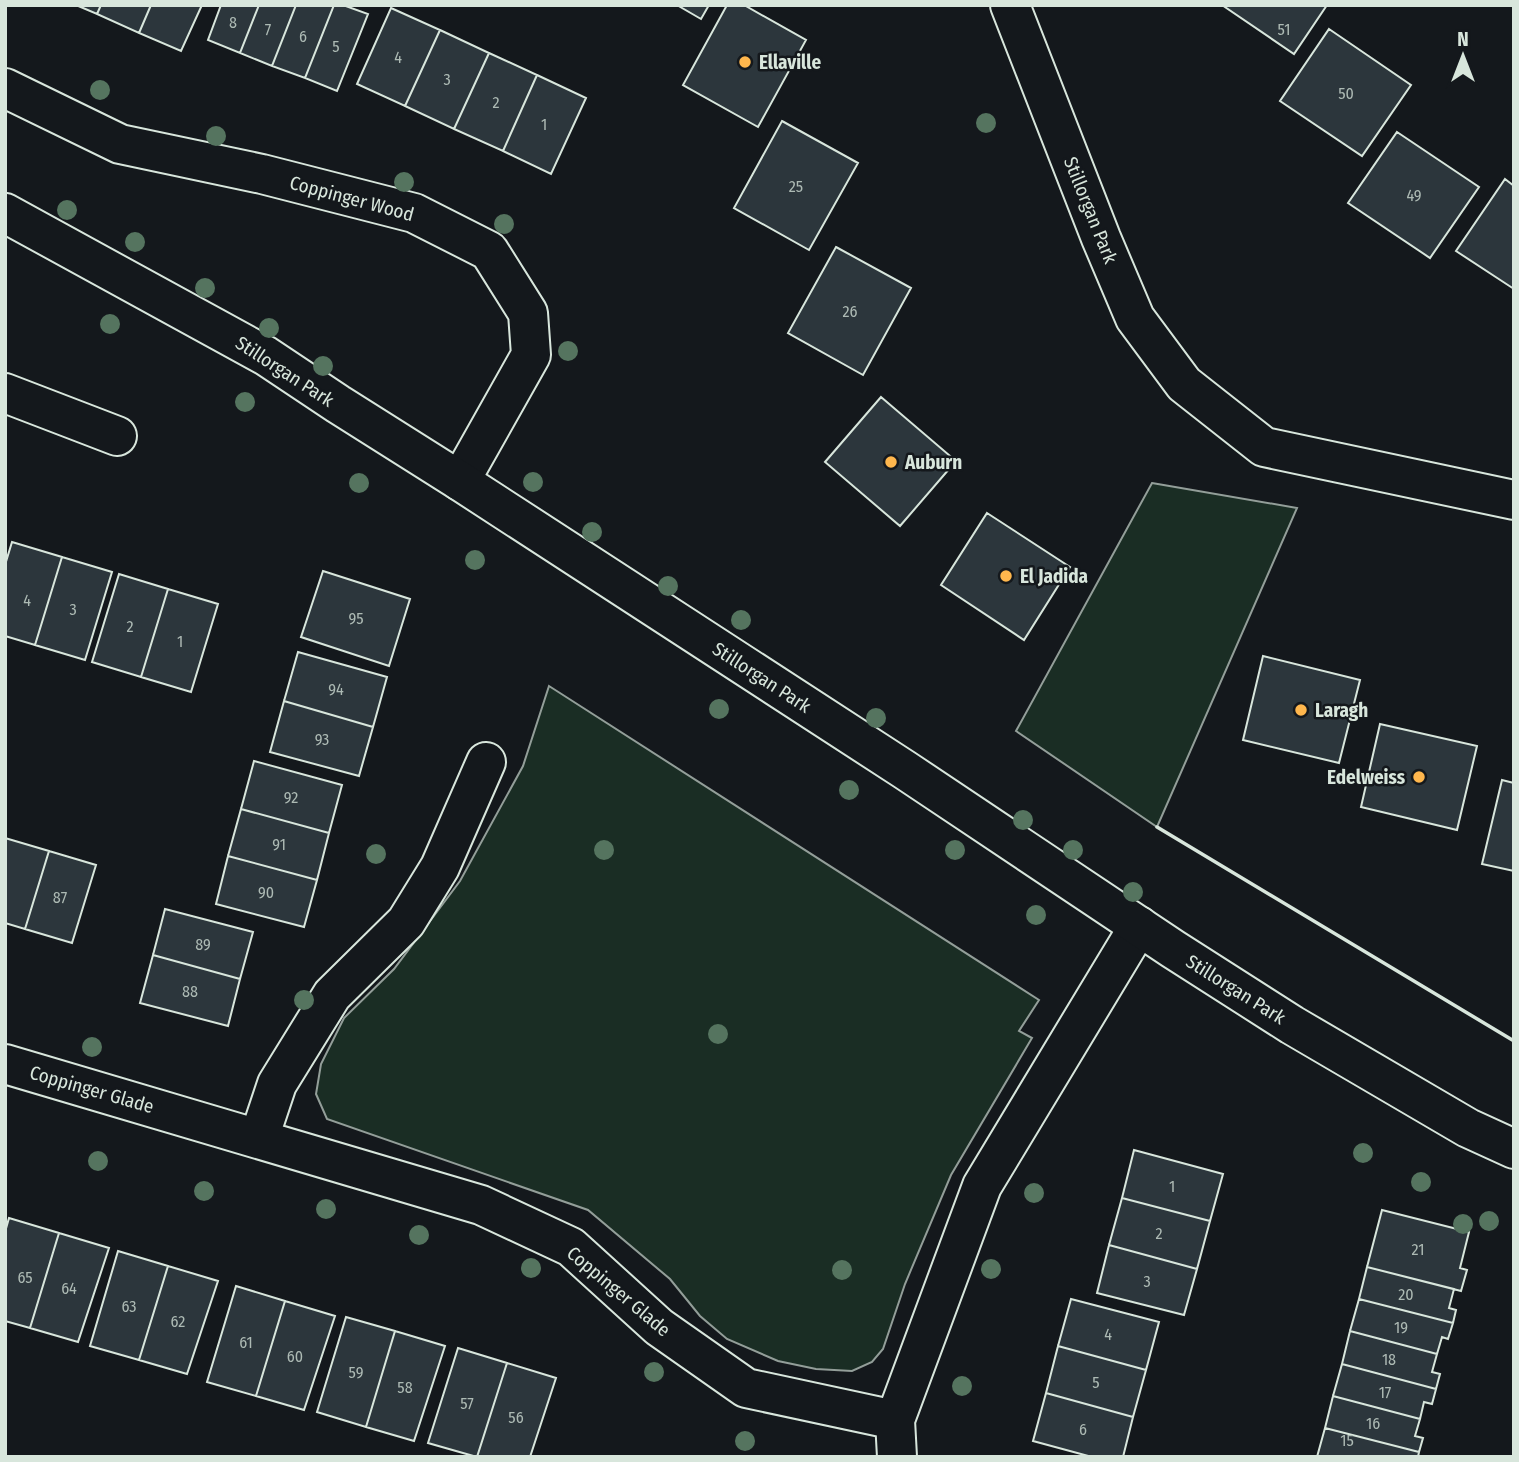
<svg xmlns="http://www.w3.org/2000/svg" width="1519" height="1462" font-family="'Fira Sans Condensed',sans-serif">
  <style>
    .green { fill: #1a2d24; stroke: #939e99; stroke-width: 2 }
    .building { fill: #2c363c; stroke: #d8e6dc; stroke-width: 2 }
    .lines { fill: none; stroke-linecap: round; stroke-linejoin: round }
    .minor-casing { stroke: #d8e6dc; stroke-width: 42 }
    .secondary-casing { stroke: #d8e6dc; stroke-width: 42 }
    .minor { stroke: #14181c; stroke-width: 38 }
    .secondary { stroke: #14181c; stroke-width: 38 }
    .wall { stroke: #d8e6dc; stroke-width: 3.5 }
    .tree { fill: #55745f }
    .poi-dot { fill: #ffb74d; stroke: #14181c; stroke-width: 2.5 }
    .labels { text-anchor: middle; stroke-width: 5; stroke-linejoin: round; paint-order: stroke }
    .number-label { font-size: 16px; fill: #adbab4 }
    .poi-label { font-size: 19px; font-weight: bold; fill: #d8e6dc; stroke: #14181c; text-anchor: start }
    .street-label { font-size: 19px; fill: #d8e6dc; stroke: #14181c }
  </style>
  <rect width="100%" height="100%" fill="#14181c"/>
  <path class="green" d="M1152,483l145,25 -140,319 -141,-96z
    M549,686l490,314 -20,31 13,7 -81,137 -46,109 -22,65 -11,13 -20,9 -36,-2 -38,-8 -51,-22 -27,-23 -30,-37 -82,-69 -261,-91 -11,-25 5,-30 23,-46 50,-49 66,-88 63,-115z"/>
  <path class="building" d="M76,5h25l-4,9z
    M101,5h50l-12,28 -42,-19z
    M151,5h51l-21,46 -42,-18z
    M221,5h38l-19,48 -32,-13z
    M259,5h37l-24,61 -32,-13z
    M296,5h38l-29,73 -33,-12z
    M334,5h9l25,9 -31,77 -32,-13z
    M677,5h32l-8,14z
    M727,5h17l62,35 -48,87 -75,-42z
    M1222,5h105l-33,49z
    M391,8l49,22 -35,76 -48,-22z
    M1329,29l82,56 -49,71 -82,-55z
    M440,30l49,23 -35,76 -49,-23z
    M489,53l48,22 -34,76 -49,-22z
    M537,75l49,23 -35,76 -48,-23z
    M782,121l76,42 -49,87 -75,-42z
    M1397,132l82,55 -49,71 -82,-55z
    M1505,179l9,7v103l-58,-38z
    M836,247l75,41 -48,87 -75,-42z
    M881,397l75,64 -56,65 -75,-64z
    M987,513l83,54 -46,73 -83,-55z
    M12,542l50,15 -27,88 -30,-9v-71z
    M62,557l50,15 -27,88 -50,-15z
    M323,571l87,28 -21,67 -88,-29z
    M119,574l49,15 -27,88 -49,-15z
    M168,589l50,15 -27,88 -50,-15z
    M298,652l89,25 -14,50 -89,-26z
    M1263,656l97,24 -21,83 -96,-23z
    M284,701l89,26 -14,49 -89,-24z
    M1380,724l97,22 -20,84 -96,-23z
    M254,761l88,24 -13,48 -88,-24z
    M1502,780l12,3v88l-32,-7z
    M241,809l88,24 -12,47 -89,-24z
    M5,838l44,13 -24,78 -20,-6z
    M49,851l47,14 -24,78 -47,-14z
    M228,856l89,24 -13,47 -88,-23z
    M165,909l88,23 -13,47 -87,-24z
    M153,955l87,24 -12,47 -88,-23z
    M1134,1150l89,24 -13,47 -88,-23z
    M1122,1198l88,23 -13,48 -88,-24z
    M1382,1210l87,22 -9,36 7,2 -6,21 -94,-24z
    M9,1218l50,15 -29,95 -25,-7v-89z
    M59,1233l50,15 -31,94 -48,-14z
    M1109,1245l88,24 -13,46 -87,-22z
    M118,1251l50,15 -29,94 -49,-14z
    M168,1266l50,15 -31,93 -48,-14z
    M1367,1267l87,22 -5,19 7,2 -3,13 -94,-24z
    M236,1286l49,15 -29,95 -49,-14z
    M1071,1299l88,23 -13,48 -88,-24z
    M1359,1299l94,24 -5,16 -6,-2 -5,17 -87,-23z
    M285,1301l50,15 -31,94 -48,-14z
    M346,1317l49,14 -29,96 -49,-15z
    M395,1331l50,15 -31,95 -48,-14z
    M1350,1331l87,23 -5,18 8,2 -4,15 -94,-25z
    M1058,1346l88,24 -13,47 -87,-24z
    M458,1348l49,15 -30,94 -49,-14z
    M507,1363l49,15 -26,79h-53z
    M1342,1364l94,25 -4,15 -8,-2 -4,17 -87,-23z
    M1046,1393l87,24 -10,40h-31l-59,-16z
    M1333,1396l87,23 -5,17 8,2 -4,14 -94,-24z
    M1325,1428l94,24 -1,5h-101z"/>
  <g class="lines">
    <defs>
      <path id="minor" d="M1010,5l91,233 34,80 49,66 80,63 250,53
        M5,88l115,56 142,30 152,39 75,38 39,62 3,42 -71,126
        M5,393l112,43
        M5,1064l476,141 90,42 88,80 87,61 149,32
        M259,1138l18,-54 55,-89 74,-73 34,-55 46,-105
        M897,1457l-2,-37 87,-234 157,-260"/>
      <path id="secondary" d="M5,213l261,143 72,48 122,77 445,289 268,179 119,76 176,103 46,21"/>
    </defs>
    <use href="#minor" class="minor-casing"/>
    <use href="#secondary" class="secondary-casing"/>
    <use href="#minor" class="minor"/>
    <use href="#secondary" class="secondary"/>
    <path class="wall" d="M1157,827l357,214"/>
  </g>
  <g class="tree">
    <circle cx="100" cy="90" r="10"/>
    <circle cx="986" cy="123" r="10"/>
    <circle cx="216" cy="136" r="10"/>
    <circle cx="404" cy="182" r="10"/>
    <circle cx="67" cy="210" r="10"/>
    <circle cx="504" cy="224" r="10"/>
    <circle cx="135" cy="242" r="10"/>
    <circle cx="205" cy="288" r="10"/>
    <circle cx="110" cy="324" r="10"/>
    <circle cx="269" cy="328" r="10"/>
    <circle cx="568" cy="351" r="10"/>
    <circle cx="323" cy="366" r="10"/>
    <circle cx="245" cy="402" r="10"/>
    <circle cx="533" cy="482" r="10"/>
    <circle cx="359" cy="483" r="10"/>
    <circle cx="592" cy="532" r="10"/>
    <circle cx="475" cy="560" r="10"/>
    <circle cx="668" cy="586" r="10"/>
    <circle cx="741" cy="620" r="10"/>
    <circle cx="719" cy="709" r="10"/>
    <circle cx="876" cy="718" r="10"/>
    <circle cx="849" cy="790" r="10"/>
    <circle cx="1023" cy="820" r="10"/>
    <circle cx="604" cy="850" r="10"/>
    <circle cx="955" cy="850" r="10"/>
    <circle cx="1073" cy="850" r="10"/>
    <circle cx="376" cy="854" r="10"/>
    <circle cx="1133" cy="892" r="10"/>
    <circle cx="1036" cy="915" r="10"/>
    <circle cx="304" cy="1000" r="10"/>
    <circle cx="718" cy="1034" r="10"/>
    <circle cx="92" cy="1047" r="10"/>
    <circle cx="1363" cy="1153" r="10"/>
    <circle cx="98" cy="1161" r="10"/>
    <circle cx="1421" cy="1182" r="10"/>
    <circle cx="204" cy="1191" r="10"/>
    <circle cx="1034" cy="1193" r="10"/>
    <circle cx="326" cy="1209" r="10"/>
    <circle cx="1489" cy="1221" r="10"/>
    <circle cx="1463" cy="1224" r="10"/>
    <circle cx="419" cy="1235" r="10"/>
    <circle cx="531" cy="1268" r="10"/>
    <circle cx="991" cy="1269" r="10"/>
    <circle cx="842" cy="1270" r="10"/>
    <circle cx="654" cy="1372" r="10"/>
    <circle cx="962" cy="1386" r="10"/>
    <circle cx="745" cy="1441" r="10"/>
  </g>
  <g class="poi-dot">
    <circle cx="745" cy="62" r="7"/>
    <circle cx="891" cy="462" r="7"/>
    <circle cx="1006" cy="576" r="7"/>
    <circle cx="1301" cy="710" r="7"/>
    <circle cx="1419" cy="777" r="7"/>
  </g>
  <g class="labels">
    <g class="number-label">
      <text x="233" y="28">8</text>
      <text x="268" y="35">7</text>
      <text x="1284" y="35">51</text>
      <text x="303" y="42">6</text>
      <text x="336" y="52">5</text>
      <text x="398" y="63">4</text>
      <text x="447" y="85">3</text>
      <text x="1346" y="99">50</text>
      <text x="496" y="108">2</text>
      <text x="544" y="130">1</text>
      <text x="796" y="192">25</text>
      <text x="1414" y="201">49</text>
      <text x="850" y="317">26</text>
      <text x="27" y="606">4</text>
      <text x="73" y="615">3</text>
      <text x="356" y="624">95</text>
      <text x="130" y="632">2</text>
      <text x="180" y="647">1</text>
      <text x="336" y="695">94</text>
      <text x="322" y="745">93</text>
      <text x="291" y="803">92</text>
      <text x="279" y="850">91</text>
      <text x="266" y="898">90</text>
      <text x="60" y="903">87</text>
      <text x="203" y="950">89</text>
      <text x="190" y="997">88</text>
      <text x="1172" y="1192">1</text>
      <text x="1159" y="1239">2</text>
      <text x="1418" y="1255">21</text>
      <text x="25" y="1283">65</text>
      <text x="1147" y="1287">3</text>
      <text x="69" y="1294">64</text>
      <text x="1406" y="1300">20</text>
      <text x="129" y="1312">63</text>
      <text x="178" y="1327">62</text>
      <text x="1401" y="1333">19</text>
      <text x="1108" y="1340">4</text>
      <text x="246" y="1348">61</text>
      <text x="295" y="1362">60</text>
      <text x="1389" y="1365">18</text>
      <text x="356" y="1378">59</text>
      <text x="1096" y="1388">5</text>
      <text x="405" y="1393">58</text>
      <text x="1385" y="1398">17</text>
      <text x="467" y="1409">57</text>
      <text x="516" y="1423">56</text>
      <text x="1373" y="1429">16</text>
      <text x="1083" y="1435">6</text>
      <text x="1347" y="1446">15</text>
    </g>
    <g class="poi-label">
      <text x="759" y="69">Ellaville</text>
      <text x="905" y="469">Auburn</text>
      <text x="1020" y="583">El Jadida</text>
      <text x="1315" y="717">Laragh</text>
      <text x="1405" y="784" text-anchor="end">Edelweiss</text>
    </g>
    <g class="street-label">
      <text transform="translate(352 198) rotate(15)" y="7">Coppinger Wood</text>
      <text transform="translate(1091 210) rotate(68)" y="7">Stillorgan Park</text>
      <text transform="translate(285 371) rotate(33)" y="7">Stillorgan Park</text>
      <text transform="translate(762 677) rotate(33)" y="7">Stillorgan Park</text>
      <text transform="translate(1236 989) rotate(32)" y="7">Stillorgan Park</text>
      <text transform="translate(92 1089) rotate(16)" y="7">Coppinger Glade</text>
      <text transform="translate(619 1291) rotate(40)" y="7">Coppinger Glade</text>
    </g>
  </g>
  <rect width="1519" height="1462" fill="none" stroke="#d8e6dc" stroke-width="14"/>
  <g transform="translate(1463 56)" stroke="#14181c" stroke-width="5" paint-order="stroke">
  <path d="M0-5L12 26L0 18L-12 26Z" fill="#d8e6dc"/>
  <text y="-10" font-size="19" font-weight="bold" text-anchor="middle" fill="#d8e6dc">N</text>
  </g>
</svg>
